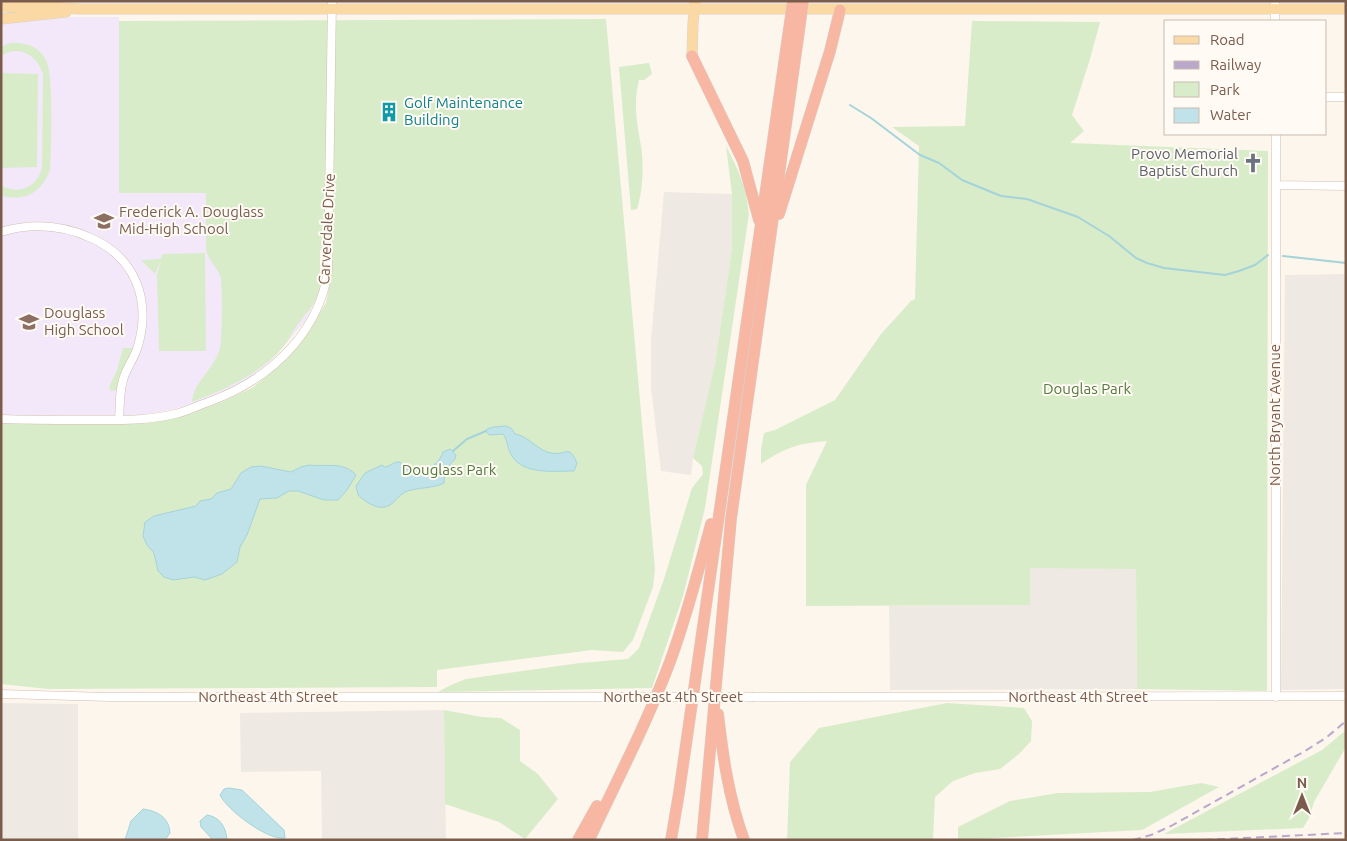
<svg xmlns="http://www.w3.org/2000/svg" width="1347" height="841" font-family="Ubuntu,sans-serif">
  <style>
    .industrial { fill: #efe9e4 }
    .education { fill: #f3e8fa }
    .green { fill: #d8ecc9 }
    .water { fill: #bfe3e8; stroke: #a5d3da }
    .lines { fill: none; stroke-linecap: round; stroke-linejoin: round }
    .stream { stroke: #a5d3da; stroke-width: 2 }
    .minor-casing { stroke: #d1beb0; stroke-width: 9 }
    .major-casing { stroke: #dad1cd; stroke-width: 11 }
    .highway-casing { stroke: #dad1cd; stroke-width: 12 }
    .minor { stroke: #fff; stroke-width: 8 }
    .major { stroke: #fbd9a5; stroke-width: 10 }
    .highway { stroke: #f7b7a3; stroke-width: 11 }
    .rail { stroke: #b9a8c9; stroke-width: 2; stroke-dasharray: 8 5; stroke-linecap: butt }
    .minor-bridge-casing { stroke: #d1beb0; stroke-width: 9; stroke-linecap: butt }
    .highway-bridge-casing { stroke: #dad1cd; stroke-width: 12; stroke-linecap: butt }
    .minor-bridge { stroke: #fff; stroke-width: 8 }
    .highway-bridge { stroke: #f7b7a3; stroke-width: 11 }
    .labels { text-anchor: middle; stroke-width: 4; stroke-linejoin: round; paint-order: stroke }
    .culture-label { font-size: 15px; fill: #0d838f; stroke: #fffaf3; text-anchor: start }
    .worship-label { font-size: 15px; fill: #5b616d; stroke: #fffaf3; text-anchor: end }
    .education-label { font-size: 15px; fill: #785e54; stroke: #fffaf3; text-anchor: start }
    .street-label { font-size: 15px; fill: #7a5c4d; stroke: #fffaf3 }
    .park-label { font-size: 15px; fill: #537a41; stroke: #fffaf3 }
  </style>
  <rect width="100%" height="100%" fill="#fdf6ec"/>
  <path class="industrial" d="M664,192l68,2v55l-17,116 -22,93 -2,17 -30,-4 -10,-83v-48z
    M1346,274v415l-65,1 4,-415z
    M1030,568h106l1,121 -247,1 -1,-84 140,-1z
    M1,703l77,1v136h-77z
    M444,710l2,130h-124l-1,-69 -80,1 -1,-59z"/>
  <path class="education" d="M65,17h54v175l87,1 114,57v40l-14,30 -34,40 -25,20 -46,21 -26,8 -32,6h-142v-392z"/>
  <path class="green" d="M606,19l49,550 -2,18 -20,53 -10,12 -31,-2 -155,20v17l-389,2 -47,-5v-261h148l34,-8 39,-13 30,-14 26,-21 24,-28 24,-36 5,-26 1,-27h-12c0,12 1,26 0,39 -3,14 -14,24 -22,35 -5,7 -9,16 -15,23 -24,28 -57,42 -91,55 1,-19 23,-34 28,-54 2,-10 3,-64 0,-73 -4,-9 -13,-16 -14,-26v-56h-87v-172z
    M972,21l128,1 -10,37 -18,56 12,16 -14,12 198,8 -1,540 -130,-2 -1,-120 -106,-1v37l-224,1v-121l21,-44c-28,2 -43,7 -66,23v-14l3,-17 11,-3 60,-30 46,-66 30,-33 4,-2 4,-153 -27,-19 73,-1z
    M10,43c14,-1 29,3 36,17 8,15 5,90 4,110 -8,22 -26,33 -49,25v-10c17,11 37,2 41,-18l1,-93c-6,-19 -24,-30 -42,-18v-9z
    M649,63l3,11 -8,6h-5c-6,24 -2,43 2,66 3,20 2,44 -4,63l-6,1 -12,-143z
    M1,73l37,1 -1,93 -36,1z
    M726,146c13,25 20,40 23,68l-44,294 -22,88 -31,92 -214,4 13,-7 15,-6 114,-16 48,-4 11,-11 25,-69 28,-91 11,-14 -1,-8 -9,-8 22,-94 17,-115v-55z
    M205,253l1,98h-47l-2,-76 4,-15 -6,14 -14,-14 20,-1 1,-5z
    M123,348h10l-16,42 -6,1 -2,-4 8,-17z
    M947,703l77,5 8,13 -1,20 -12,13 -19,15 -25,4 -22,8 -18,16 -2,42 -146,1 3,-78 29,-34z
    M444,710l38,7 19,1 19,12v31l18,13 20,25 -33,40 -26,-17 -54,-18z
    M1346,730v17l-32,55 -5,16 -6,10 -139,6 158,-84z
    M1201,783l18,4 -77,43 -184,10v-13l52,-26 48,-8 92,-1z"/>
  <path class="water" d="M506,426l5,2 4,6c14,2 23,17 36,19 16,3 17,-10 26,10l-3,8c-20,0 -50,4 -62,-15 -5,-7 -4,-16 -9,-22l-14,1 -3,-4 1,-2 7,-2z
    M450,449l6,6 -1,4 -10,11 -1,13c-12,6 -27,4 -39,9 -6,3 -10,10 -15,13 -11,7 -24,-3 -32,-10l-2,-9 9,-13 17,-8 3,2c6,-1 9,-6 15,-5l6,7c18,-1 30,2 37,-17z
    M309,465c17,2 34,-4 47,10l-9,15 -9,10h-14l-26,-9h-9l-12,7 -17,1 -13,36 -7,12 -3,15 -15,12 -17,6 -11,-3 -21,3 -9,-3 -6,-6 -4,-18 -7,-8 -4,-9 2,-14 9,-6 42,-10 4,-5 11,-2 6,-6 14,-4 10,-16 10,-6 10,-1 30,6 10,-5z
    M229,788l13,2 42,40 1,8c-17,3 -58,-28 -65,-43l4,-6z
    M143,809c14,2 26,8 27,24l-5,7h-40l6,-19z
    M207,815c13,2 19,12 20,25h-14l-12,-13 -1,-6z"/>
  <g class="lines">
    <path class="stream" d="M850,105l21,13 49,37 19,8 23,17 39,16 26,3 51,18 31,19 27,22 11,5 17,5 61,7 14,-4 16,-6 13,-10
      M1283,256l63,7
      M453,451l14,-12 19,-8"/>
    <defs>
      <path id="minor" d="M1275,1v20
        M1326,97h20
        M1276,134v563
        M1276,185l70,1
        M1,232c30,-9 61,-7 90,6 45,20 60,62 47,108 -3,10 -9,19 -13,28 -6,14 -5,31 -6,46
        M1,419c28,1 56,1 84,1 30,0 61,1 90,-6 13,-3 24,-9 36,-13 32,-12 58,-28 81,-54 20,-23 32,-47 36,-77l4,-269
        M1,694l108,3h512
        M754,697l592,-1"/>
      <path id="major" d="M1,7h46l32,2h1267
        M1,19l65,-7
        M692,56l1,-33 2,-22"/>
      <path id="highway" d="M692,56l51,105 16,59
        M779,214l51,-163 10,-41
        M718,714c5,43 11,85 26,126
        M578,840l19,-34
        M589,840c28,-60 59,-119 82,-181 16,-44 28,-90 40,-135
        M671,840l8,-47 110,-764
        M702,840l29,-321 68,-488"/>
    </defs>
    <use href="#minor" class="minor-casing"/>
    <use href="#major" class="major-casing"/>
    <use href="#highway" class="highway-casing"/>
    <use href="#minor" class="minor"/>
    <use href="#major" class="major"/>
    <use href="#highway" class="highway"/>
    <path class="rail" d="M1133,840l18,-5 20,-9 134,-75 22,-14 19,-16
      M1204,840l142,-7"/>
    <defs>
      <path id="minor-bridge" d="M621,697h133"/>
      <path id="highway-bridge" d="M789,29l4,-28
        M799,31l4,-30"/>
    </defs>
    <use href="#minor-bridge" class="minor-bridge-casing"/>
    <use href="#highway-bridge" class="highway-bridge-casing"/>
    <use href="#minor-bridge" class="minor-bridge"/>
    <use href="#highway-bridge" class="highway-bridge"/>
  </g>
  <defs>
    <symbol id="building-bare" viewBox="-9 -9 18 18"><path d="M-4-6H4V6H1V3H-1V6H-4ZM-2.5-4.3h1.7v1.8h-1.7ZM.8-4.3h1.7v1.8H.8ZM-2.5-1h1.7V.8h-1.7ZM.8-1h1.7V.8H.8Z" fill="#0f9aa8" stroke="#fffaf3" stroke-width="2.5" paint-order="stroke"/></symbol>
    <symbol id="church-bare" viewBox="-9 -9 18 18"><path d="M-1.2-6h2.4v3.5h3.3v2.4h-3.3V6h-2.4V-.1h-3.3v-2.4h3.3Z" fill="#6b7280" stroke="#fffaf3" stroke-width="2.5" paint-order="stroke"/></symbol>
    <symbol id="school-bare" viewBox="-9 -9 18 18"><path d="M0-5L7-2L0 1L-7-2ZM-4 1L0 2.5L4 1V4Q0 6-4 4Z" fill="#8d6e63" stroke="#fffaf3" stroke-width="2.5" paint-order="stroke"/></symbol>
  </defs>
  <g fill-rule="evenodd">
    <use href="#building-bare" x="375" y="98" width="28" height="28"/>
    <use href="#church-bare" x="1239" y="149" width="28" height="28"/>
    <use href="#school-bare" x="90" y="207" width="28" height="28"/>
    <use href="#school-bare" x="15" y="308" width="28" height="28"/>
  </g>
  <g class="labels">
    <g class="culture-label">
      <text x="404" y="108">Golf Maintenance<tspan x="404" dy="17">Building</tspan></text>
    </g>
    <g class="worship-label">
      <text x="1238" y="159">Provo Memorial<tspan x="1238" dy="17">Baptist Church</tspan></text>
    </g>
    <g class="education-label">
      <text x="119" y="217">Frederick A. Douglass<tspan x="119" dy="17">Mid-High School</tspan></text>
      <text x="44" y="318">Douglass<tspan x="44" dy="17">High School</tspan></text>
    </g>
    <g class="street-label">
      <text transform="translate(327 229) rotate(-87)" y="5">Carverdale Drive</text>
      <text transform="translate(1275 415) rotate(-90)" y="5">North Bryant Avenue</text>
      <text x="268" y="702">Northeast 4th Street</text>
      <text x="673" y="702">Northeast 4th Street</text>
      <text x="1078" y="702">Northeast 4th Street</text>
    </g>
    <g class="park-label">
      <text x="1087" y="394">Douglas Park</text>
      <text x="449" y="475">Douglass Park</text>
    </g>
  </g>
  <rect width="1347" height="841" fill="none" stroke="#7a5c4d" stroke-width="5"/>
  <rect x="1164" y="20" width="162" height="115" fill="#fffaf3" stroke="#cabbb1"/>
  <rect x="1174" y="36" width="25" height="8" fill="#fbd9a5" stroke="#cabbb1"/>
  <text x="1210" y="45" font-size="15" fill="#7a5c4d">Road</text>
  <rect x="1174" y="61" width="25" height="8" fill="#b9a8c9" stroke="#cabbb1"/>
  <text x="1210" y="70" font-size="15" fill="#7a5c4d">Railway</text>
  <rect x="1174" y="82" width="25" height="15" fill="#d8ecc9" stroke="#cabbb1"/>
  <text x="1210" y="95" font-size="15" fill="#7a5c4d">Park</text>
  <rect x="1174" y="108" width="25" height="15" fill="#bfe3e8" stroke="#cabbb1"/>
  <text x="1210" y="120" font-size="15" fill="#7a5c4d">Water</text>
  <g transform="translate(1302 796)" stroke="#fffaf3" stroke-width="4" paint-order="stroke">
  <path d="M0-4L9 19L0 12L-9 19Z" fill="#7a5c4d"/>
  <text y="-8" font-size="14" font-weight="bold" text-anchor="middle" fill="#7a5c4d">N</text>
  </g>
</svg>
